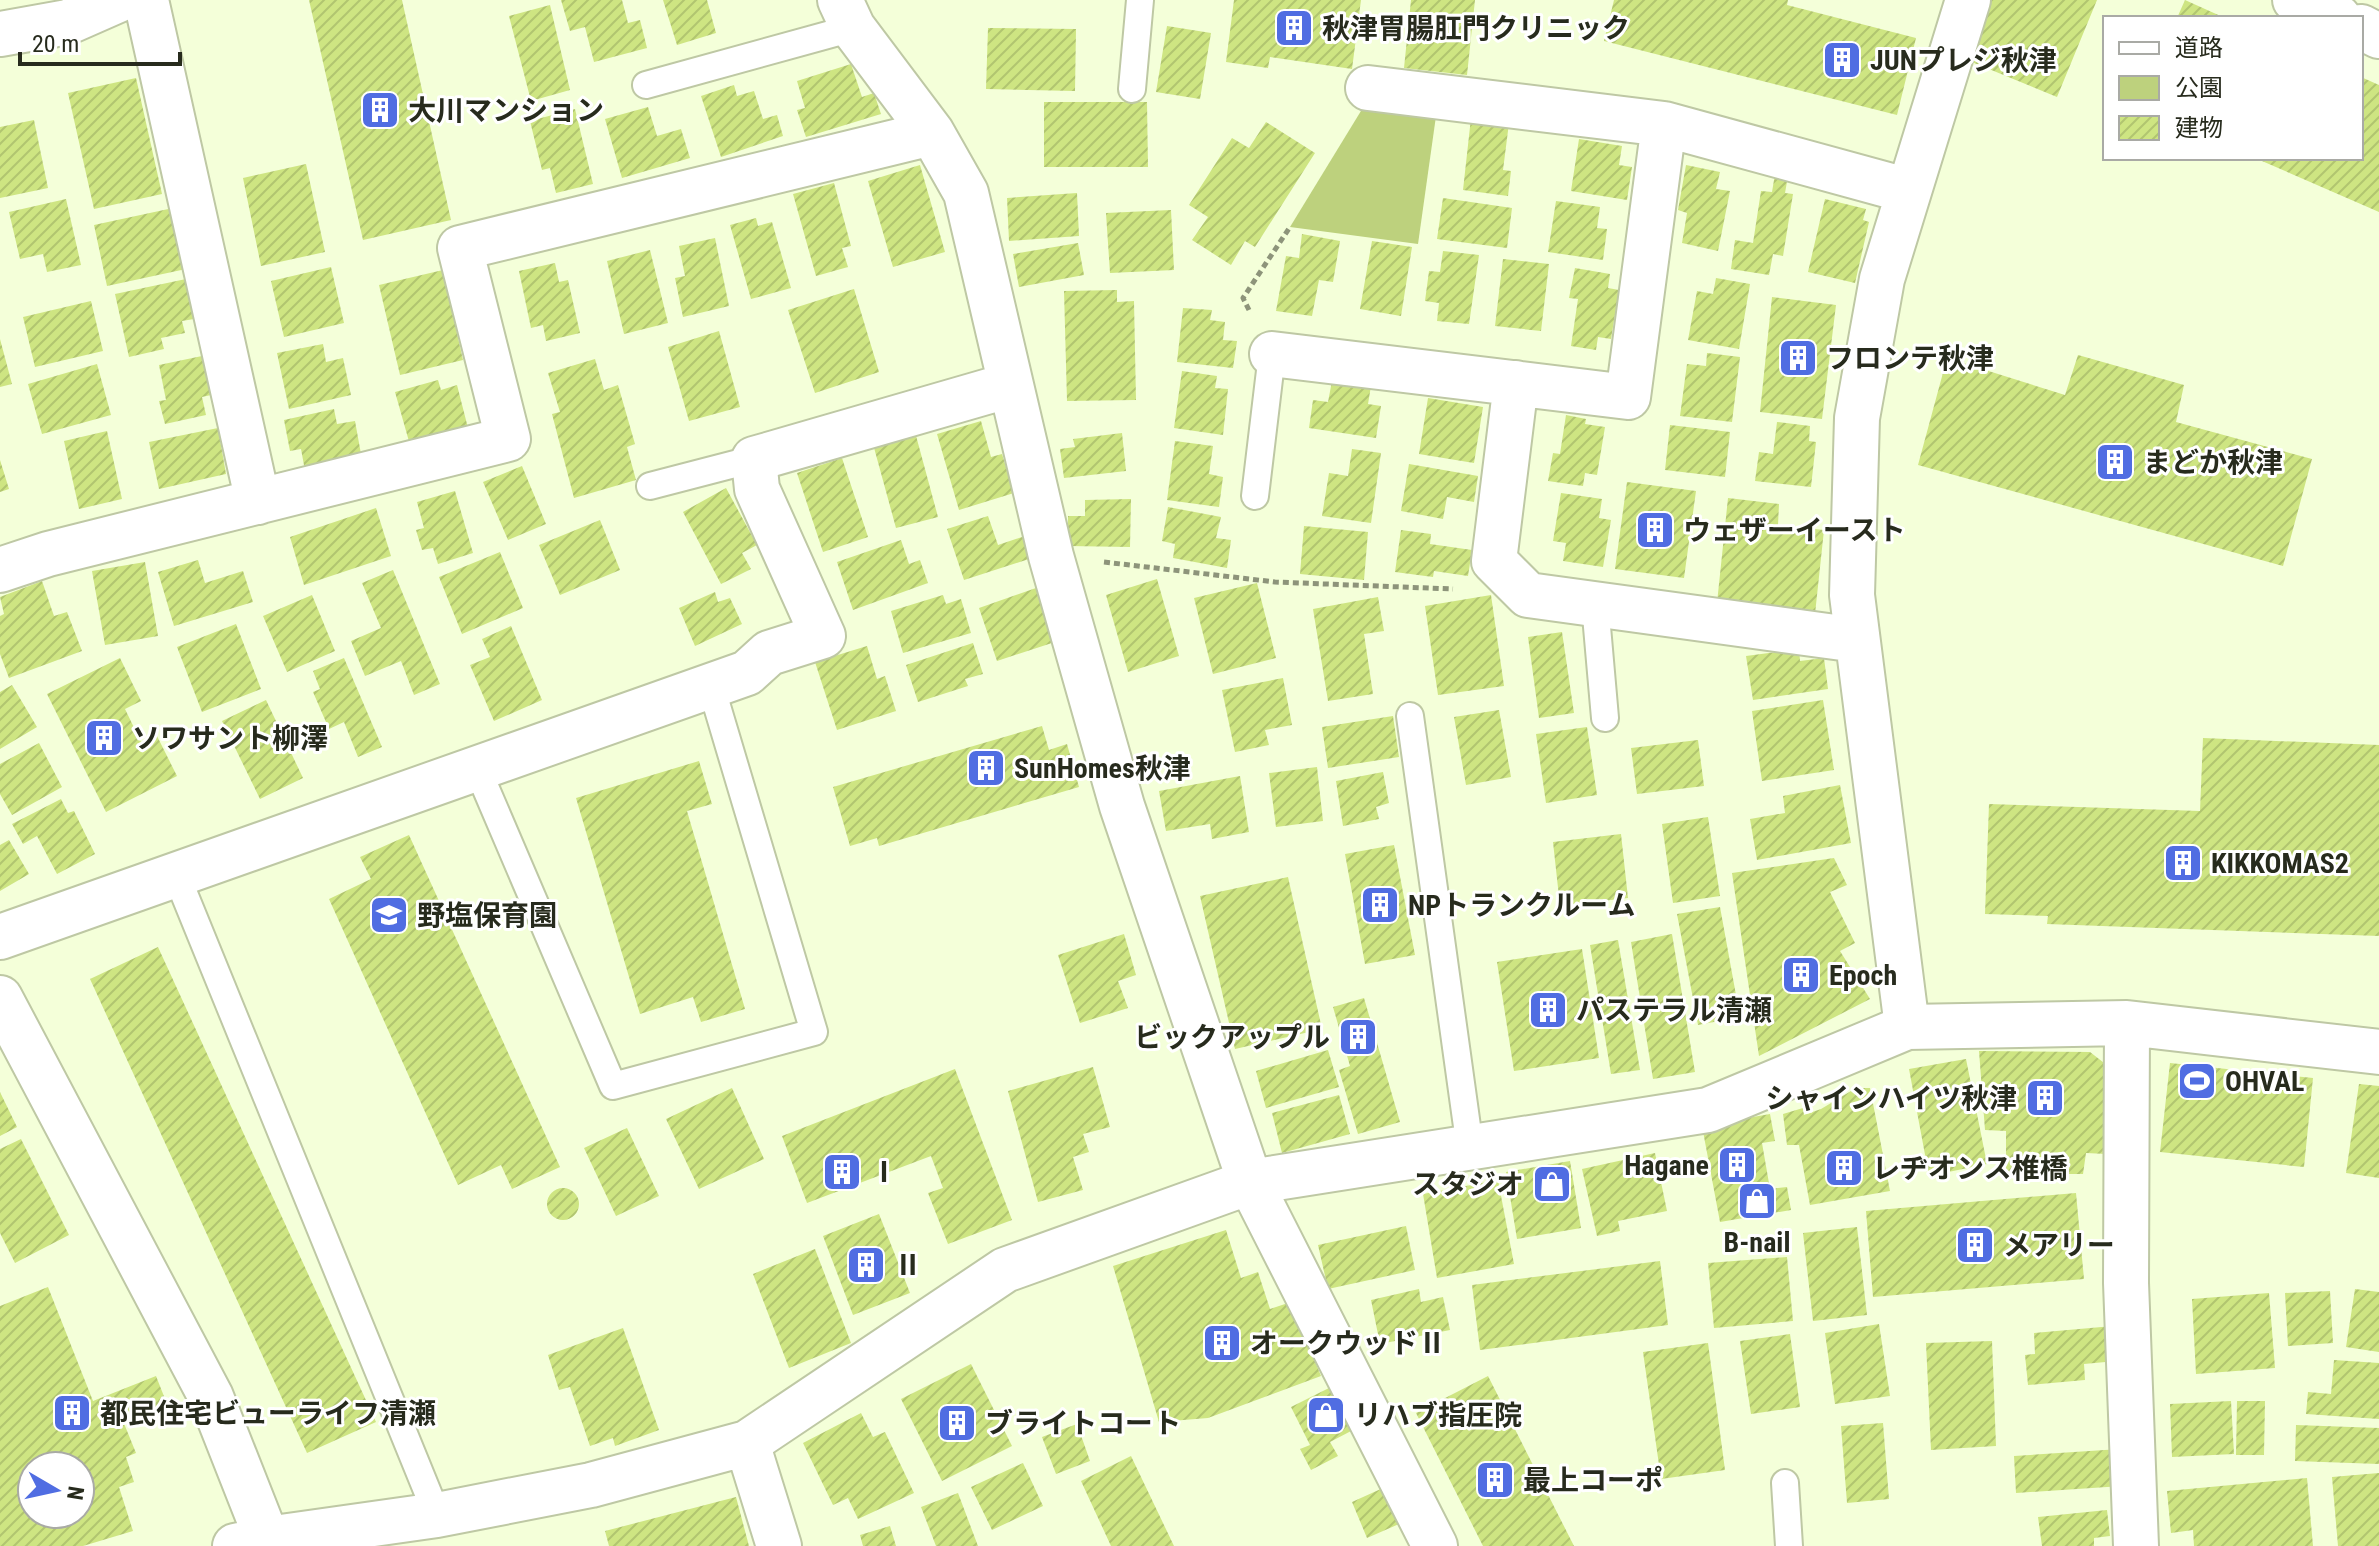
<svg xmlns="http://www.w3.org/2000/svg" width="2379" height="1546" font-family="'Roboto Condensed','Noto Sans JP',sans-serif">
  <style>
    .park { fill: #bdd17d }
    .building { fill: url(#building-hatch); fill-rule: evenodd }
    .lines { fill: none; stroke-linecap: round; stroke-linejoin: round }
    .lane-casing { stroke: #bec8a4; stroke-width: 30 }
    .street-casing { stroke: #bec8a4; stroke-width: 48 }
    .path { stroke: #8d947a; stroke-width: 5; stroke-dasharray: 6 4; stroke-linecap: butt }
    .lane { stroke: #fff; stroke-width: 26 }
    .street { stroke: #fff; stroke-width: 44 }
    .labels { text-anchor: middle; stroke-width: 6; stroke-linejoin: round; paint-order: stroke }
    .poi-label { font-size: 28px; font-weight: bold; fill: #272b1d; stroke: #fff; text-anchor: start }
  </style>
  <defs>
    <pattern id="building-hatch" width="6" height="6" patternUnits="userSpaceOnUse" patternTransform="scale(2)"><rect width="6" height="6" fill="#cee582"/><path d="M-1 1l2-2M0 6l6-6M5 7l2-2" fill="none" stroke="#b1c570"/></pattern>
  </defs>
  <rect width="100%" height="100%" fill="#f4ffd9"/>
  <path class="park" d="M1364,106l72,10 -18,128 -128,-17z"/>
  <path class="building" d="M309,0h93l49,220 -88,20z
    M561,0h61l6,23 12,-3 7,28 -53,14 -9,-35 -15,4z
    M663,0h44l9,33 -39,12z
    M1234,0h127l-9,69 -82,-12 -2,11 -42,-6z
    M1411,0h64l-8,75 -63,-7z
    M1614,0h174l-1,5 129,33 -19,77 -293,-74z
    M1991,0h106l-40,97 -90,-37z
    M2185,0l40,18h-48z
    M550,5l20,85 -39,11 -22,-85z
    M1167,26l44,7 -11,66 -44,-7z
    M988,28l88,1 -1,62 -89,-2z
    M851,64l11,33 12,-4 7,21 -75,23 -9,-27 8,-2 -8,-27z
    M2361,77l18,8v127l-124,-54h106z
    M136,78l26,116 -68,15 -26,-116z
    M734,85l3,11 17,-5 9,28 14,-4 6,21 -62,21 -20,-61z
    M1044,102h103l1,65h-104z
    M648,107l9,29 24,-7 9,29 -68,20 -17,-59z
    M575,109l18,75 -37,9 -6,-25 -8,2 -12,-49z
    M1471,118l38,5 -6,47 8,1 -3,25 -45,-6z
    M34,120l14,68 -48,10v-71z
    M1266,122l49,31 -60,94 -10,-6 -14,24 -39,-25 16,-23 -19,-12 43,-67 17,10z
    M1579,139l43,7 -3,19 13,2 -5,33 -56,-9z
    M306,164l19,88 -64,14 -18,-88z
    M920,165l25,87 -52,15 -25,-86z
    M1686,165l34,7 -4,17 14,2 -12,60 -36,-8 5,-30 -9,-3z
    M1775,174l13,2 -3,17 8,1 -10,62 -10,-2 -4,21 -38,-6 4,-29 18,3 8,-52 11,1z
    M834,183l17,63 -9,2 6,19 -32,9 -23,-82z
    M1077,193l2,43 -70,5 -2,-43z
    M1443,198l69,10 -5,40 -70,-9z
    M66,199l15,66 -34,7 -4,-18 -23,5 -11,-47z
    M1825,199l41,10 -3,11 6,2 -14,61 -47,-11z
    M1556,201l44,6 -3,21 10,1 -4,31 -55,-8z
    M173,208l13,61 -79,17 -13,-61z
    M1171,210l3,60 -64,3 -4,-60z
    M756,218l2,8 14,-4 19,66 -40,11 -21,-74z
    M1302,234l38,7 -7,41 -14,-2 -7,36 -36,-5 10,-55 13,2z
    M715,238l14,68 -46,11 -8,-39 10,-2 -6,-30z
    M1372,241l40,6 -11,69 -41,-7z
    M1078,243l6,32 -65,12 -6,-33z
    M650,250l18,73 -44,11 -17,-73z
    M1443,251l36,4 -10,69 -32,-3 2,-18 -14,-2 4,-30 11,1z
    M1503,259l46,5 -8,67 -46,-5z
    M555,263l4,19 9,-2 12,53 -34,8 -3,-16 -12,3 -12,-57z
    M331,267l13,56 -60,14 -13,-56z
    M1575,268l35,6 -2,14 11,2 -8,49 -13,-2 -2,13 -25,-4 7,-47 -9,-1z
    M443,270l20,90 -63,15 -21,-90z
    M1716,278l34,6 -11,65 -51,-9 9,-49 16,3z
    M186,279l8,40 -12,2 3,12 -24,5 3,11 -35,8 -14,-63z
    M854,289l25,83 -64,21 -27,-83z
    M1117,290v12l17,-1 2,99 -69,1 -3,-110z
    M1772,297l64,8 -14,114 -62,-7z
    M91,301l12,50 -68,16 -12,-50z
    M1183,308l29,2 -2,10 15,2 -2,18 14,1 -4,27 -56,-6z
    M719,331l21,76 -51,14 -21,-74z
    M0,339l12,45 -12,3z
    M323,344l3,18 17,-4 8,37 -62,14 -12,-56z
    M1707,353l33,4 -8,65 -52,-6 7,-52 19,2z
    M2078,355l106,30 -8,37 136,37 -29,107 -365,-101 29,-107 118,37z
    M202,356l9,39 -9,2 4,18 -41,9 -6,-23 7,-1 -7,-35z
    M595,359l9,31 14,-5 17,59 -8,3 9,33 -62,18 -22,-84 8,-2 -12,-39z
    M97,364l14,51 -69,19 -14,-50z
    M1182,371l35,5 -2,12 13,1 -5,46 -49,-7z
    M438,380l3,10 16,-5 11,43 -58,17 -15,-53z
    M1332,381l39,5 -3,18 13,2 -5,32 -67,-10 4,-28 15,2z
    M1428,398l55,9 -9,56 -55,-9z
    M334,409l3,15 18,-3 8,44 -57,11 -5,-27 -11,2 -6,-31z
    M1566,415l20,4 -1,5 20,3 -8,48 -12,-2 -2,13 -35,-5 5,-28 7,1z
    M981,421l10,36 11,-3 12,39 -55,17 -22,-76z
    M1777,422l33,4 -1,15 7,1 -5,45 -56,-6 4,-29 14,2z
    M1670,425l60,7 -5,45 -60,-7z
    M218,428l8,46 -67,15 -10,-47z
    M107,431l15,68 -43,10 -15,-68z
    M915,432l23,85 -42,11 -23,-84z
    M1122,433l4,38 -62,7 -4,-29 15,-2 -2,-8z
    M1175,441l38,5 -4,28 14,3 -4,30 -52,-7z
    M1352,449l29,4 -10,70 -49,-7 7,-43 19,3z
    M842,458l26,79 -45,15 -26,-79z
    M0,460l9,29 -9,3z
    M1409,464l69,12 -4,26 -27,-5 -4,22 -42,-8z
    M522,466l24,58 -38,16 -25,-58z
    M1627,482l69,9 -12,87 -69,-9z
    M726,488l31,57 -15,8 9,16 -30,15 -38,-72z
    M455,491l18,62 -35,11 -5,-16 -11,2 -6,-20 8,-2 -7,-26z
    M1561,493l41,6 -3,19 12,2 -8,47 -40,-6 3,-18 -13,-2z
    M1728,498l51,6 -1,21 46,5 -9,84 -98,-11z
    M1131,499l-1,48 -62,-1v-30h17v-16z
    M1168,507l53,10 -5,21 15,2 -4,28 -54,-10 2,-14 -13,-3z
    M376,508l15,48 -87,29 -14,-48z
    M988,516l10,29 27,-9 7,22 -68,22 -17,-51z
    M600,520l20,50 -60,25 -21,-50z
    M1304,526l64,6 -4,48 -64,-6z
    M1401,530l30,4 -1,10 42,6 -4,26 -34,-5 -1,6 -38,-5z
    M901,540l8,24 11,-4 8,23 -75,27 -16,-48z
    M500,552l23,56 -61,26 -23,-57z
    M198,560l7,23 38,-12 10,31 -79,24 -16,-54z
    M145,562l13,74 -53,9 -13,-74z
    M393,570l47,114 -26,11 -13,-34 -36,15 -14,-35 30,-13 -19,-45z
    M1157,579l22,77 -51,16 -22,-77z
    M42,581l12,35 13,-4 15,39 -73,27 -9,-24v-38l4,-2 -4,-17z
    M1257,583l19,75 -63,16 -19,-76z
    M1036,588l19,54 -58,19 -18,-53z
    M715,592l3,10 12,-4 12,26 -47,22 -16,-38z
    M312,595l23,56 -48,21 -24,-56z
    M943,595l3,9 15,-5 10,34 -68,20 -12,-42z
    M1491,595l13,91 -66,9 -13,-89z
    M1378,597l6,34 -20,3 9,60 -45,7 -15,-92z
    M236,624l25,65 -59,23 -25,-65z
    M511,626l31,74 -48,21 -24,-56 20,-8 -8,-18z
    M1562,632l12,81 -35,5 -11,-81z
    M973,643l10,31 -18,5 3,7 -50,16 -12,-37z
    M867,646l10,33 8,-3 11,35 -59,19 -22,-68z
    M1799,649l1,12 24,-3 4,31 -75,11 -7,-44z
    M120,658l21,43 -16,8 16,33 15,-8 21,42 -71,36 -59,-118z
    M344,658l38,89 -24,10 -14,-35 -15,7 -16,-37 7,-3 -7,-18z
    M1283,678l9,47 -27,5 4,15 -34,7 -13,-62z
    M12,685l25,42 -37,22v-57z
    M266,700l37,78 -43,21 -38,-78z
    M1823,700l11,70 -72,11 -10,-70z
    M1499,710l12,67 -45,8 -12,-68z
    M1393,716l6,41 -71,11 -6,-41z
    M1042,726l7,24 18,-6 12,43 -200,59 -2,-8 -27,8 -17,-59z
    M1587,727l10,68 -51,8 -10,-69z
    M2203,738l176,7v191l-332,-12 1,-8 -63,-2 4,-110 211,7z
    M1698,740l6,46 -67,8 -6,-46z
    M39,743l23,44 -50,28 -12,-21v-30z
    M699,761l13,43 -25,7 58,198 -44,13 -8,-25 -53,17 -64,-216z
    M1317,767l6,54 -47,6 -7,-54z
    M1383,772l6,31 -13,4 3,12 -36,7 -7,-45z
    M1240,776l9,56 -37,7 -2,-15 -44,7 -7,-40z
    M1840,785l11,58 -94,17 -7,-41 35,-6 -2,-17z
    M61,799l7,14 6,-2 21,43 -38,20 -20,-38 -14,8 -11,-20z
    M1708,817l12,79 -47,7 -11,-79z
    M1621,834l7,64 -68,8 -7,-64z
    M409,835l151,332 -48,22 -11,-24 -43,20 -129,-286 42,-20 -11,-22z
    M9,840l20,34 -29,17v-46z
    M1394,845l21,110 -50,9 -20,-110z
    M1834,858l13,27 -17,7 25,51 -15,8 30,48 -111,57 -27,-183z
    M1288,877l34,152 -87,20 -35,-153z
    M1720,907l20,110 -42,8 -21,-111z
    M1124,934l12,41 -18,6 10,27 -48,15 -22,-68z
    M1672,934l23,138 -42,7 -22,-137z
    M1618,940l22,130 -29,4 -21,-129z
    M158,947l218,475 -69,31 -217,-474z
    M1582,949l17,109 -85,13 -17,-109z
    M1364,998l36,124 -42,12 -19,-64 11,-4 -17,-59z
    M1328,1050l11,37 -73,21 -10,-37z
    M1979,1051l111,1 18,14 -2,88 -20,-1 -3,21h-77v-43l-21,-1z
    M1966,1059l21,105 -58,12 -20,-107z
    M2170,1063l143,15 -9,89 -144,-15z
    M1093,1067l17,60 -27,7 6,18 -16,5 10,33 -45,12 -30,-111z
    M955,1069l57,151 -64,24 -20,-51 15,-5 -12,-32 -124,47 -25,-67z
    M2359,1084l20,2v92l-33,-5z
    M732,1088l32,71 -65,30 -33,-70z
    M1856,1088h14l20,103 -80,14 -11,-60h-12l-4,-31 20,-6 1,7 17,-6z
    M0,1092l17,35 -17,9z
    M1339,1095l11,39 -68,19 -10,-40z
    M1770,1114l5,27 -13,2 8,46 17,-2 4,23 -71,12 -18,-96z
    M627,1128l32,68 -43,20 -32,-68z
    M21,1139l48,96 -54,28 -15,-30v-84z
    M1655,1153l12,58 -49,10 2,10 -23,5 -15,-67z
    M1570,1161l11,67 -64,11 -11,-67z
    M1498,1180l16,84 -77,14 -14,-84z
    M547 1204a16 16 0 1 1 32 0a16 16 0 1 1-32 0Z
    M2076,1193l8,86 -211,18 -7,-86z
    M879,1214l31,79 -57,22 -30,-79z
    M1406,1226l9,44 -87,19 -10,-44z
    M1857,1227l10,88 -54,6 -10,-88z
    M1226,1230l15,48 17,-6 12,37 21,-7 30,74 -113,42 -49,4 -46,-156z
    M815,1249l36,94 -62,25 -36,-94z
    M1787,1257l6,64 -79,7 -6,-65z
    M1660,1261l8,64 -188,25 -8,-65z
    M48,1287l45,114 63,-25 11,28 -44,17 13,32 -10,4 8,25 -15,5 14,44 -50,15h-83v-240zM32,1466h48v48h-48z
    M1419,1289l2,13 22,-5 7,33 -70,14 -9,-44z
    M2355,1289l24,3v60l-33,-5z
    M2330,1291l3,52 -45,3 -3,-53z
    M2269,1293l6,75 -79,6 -4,-75z
    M1879,1324l11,72 -55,8 -10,-71z
    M2113,1326l3,35 -32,3 1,16 -57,5 -3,-30 10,-1 -1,-21z
    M623,1328l36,102 -44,16 -2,-8 -23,8 -20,-59 -11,3 -11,-35z
    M1790,1334l10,73 -49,7 -11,-73z
    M1992,1341l4,105 -65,4 -5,-107z
    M1708,1343l17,127 -64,9 -18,-127z
    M2334,1360l45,3v56l-73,-5 2,-22 23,2z
    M971,1364l41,82 -70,35 -41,-82z
    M1488,1376l86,170h-91l-67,-133z
    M1331,1387l22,43 -23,12 8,14 -27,14 -11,-21 10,-4 -19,-38z
    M2231,1401l3,53 -62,3 -2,-53z
    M2237,1401h28l-1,54h-28z
    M861,1413l12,24 12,-5 29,61 -56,26 -10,-21 -15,7 -30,-62z
    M1883,1423l6,76 -42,4 -6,-77z
    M1077,1424l13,37 -34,13 -14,-37z
    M2296,1425l83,3v36l-84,-3z
    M2120,1449l2,37 -106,7 -2,-37z
    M1131,1456l43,90h-63l-30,-65z
    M1023,1463l20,43 -51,24 -21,-43z
    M2379,1473v73h-41l-6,-69z
    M2307,1478l6,68h-119l-1,-16 -22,3 -4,-42z
    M1383,1488l16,36 -32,14 -15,-36z
    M958,1493l20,53h-42l-15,-39z
    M736,1497l13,49h-140l-4,-15z
    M2107,1510l3,26 -16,2v8h-52l-4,-29z
    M890,1526l6,20h-33l-3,-11z"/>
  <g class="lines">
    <defs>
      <path id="lane" d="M646,85l207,-57
        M1132,89l8,-89
        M650,486l104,-27
        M1255,496l17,-142
        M1595,604l10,114
        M1410,716l60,432
        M477,768l136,318 201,-54 -103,-346
        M176,874l261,641
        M1785,1483l4,63"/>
      <path id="street" d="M146,0l112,502
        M840,0l13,28 79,105 34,60 85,363 71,250 128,376 185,364
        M2295,0l44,18
        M2361,27l18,9
        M0,34l68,-12 50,-22
        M1368,88l296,36 245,67
        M1272,354l356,43 36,-273
        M1516,383l-22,178 34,34 329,45
        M0,570l48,-16 460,-115 -48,-191 472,-115
        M0,937l747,-264 22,-20 54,-17 -66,-147 -3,-30 256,-74
        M0,998l211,399 56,142
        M2127,1023l-1,260 10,263
        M1907,1027l-55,-432 5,-177 25,-139 86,-279
        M747,1443l32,103
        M235,1546l32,-7 170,-24 154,-30 156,-42 258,-173 245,-88 458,-72 199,-83 220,-4 252,29"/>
    </defs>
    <use href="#lane" class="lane-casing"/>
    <use href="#street" class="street-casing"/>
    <path class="path" d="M1249,310l-6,-12 47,-71
      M1104,562l171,20 178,7"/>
    <use href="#lane" class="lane"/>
    <use href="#street" class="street"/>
  </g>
  <defs>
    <symbol id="building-square" viewBox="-11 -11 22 22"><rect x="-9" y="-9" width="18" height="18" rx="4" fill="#506de2" stroke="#fff"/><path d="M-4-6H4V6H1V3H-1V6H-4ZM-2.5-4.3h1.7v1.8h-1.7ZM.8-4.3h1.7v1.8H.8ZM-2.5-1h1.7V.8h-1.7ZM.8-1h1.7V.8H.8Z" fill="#fff"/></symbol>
    <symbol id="school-square" viewBox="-11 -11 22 22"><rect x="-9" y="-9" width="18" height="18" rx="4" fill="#506de2" stroke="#fff"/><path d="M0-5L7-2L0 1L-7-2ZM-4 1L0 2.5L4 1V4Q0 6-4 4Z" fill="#fff"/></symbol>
    <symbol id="stadium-square" viewBox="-11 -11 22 22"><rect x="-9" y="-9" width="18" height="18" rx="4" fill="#506de2" stroke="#fff"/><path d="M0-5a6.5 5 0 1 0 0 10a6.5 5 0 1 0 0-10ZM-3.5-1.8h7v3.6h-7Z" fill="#fff"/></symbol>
    <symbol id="shop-square" viewBox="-11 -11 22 22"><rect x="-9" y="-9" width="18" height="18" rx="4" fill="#506de2" stroke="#fff"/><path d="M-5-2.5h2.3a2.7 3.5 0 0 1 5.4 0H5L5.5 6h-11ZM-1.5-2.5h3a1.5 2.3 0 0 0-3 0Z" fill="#fff"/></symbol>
  </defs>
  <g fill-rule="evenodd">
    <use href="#building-square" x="1272" y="6" width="44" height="44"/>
    <use href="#building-square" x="1820" y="38" width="44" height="44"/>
    <use href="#building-square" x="358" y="88" width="44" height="44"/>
    <use href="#building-square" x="1776" y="336" width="44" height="44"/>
    <use href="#building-square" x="2093" y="440" width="44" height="44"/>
    <use href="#building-square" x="1633" y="508" width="44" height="44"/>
    <use href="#building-square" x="82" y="716" width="44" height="44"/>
    <use href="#building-square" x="964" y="746" width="44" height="44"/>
    <use href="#building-square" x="2161" y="841" width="44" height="44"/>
    <use href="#building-square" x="1358" y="883" width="44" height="44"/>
    <use href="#school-square" x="367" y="893" width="44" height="44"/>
    <use href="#building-square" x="1779" y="953" width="44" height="44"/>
    <use href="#building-square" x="1526" y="988" width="44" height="44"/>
    <use href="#building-square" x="1336" y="1015" width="44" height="44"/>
    <use href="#stadium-square" x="2175" y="1059" width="44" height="44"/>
    <use href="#building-square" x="2023" y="1076" width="44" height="44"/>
    <use href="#building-square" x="1715" y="1143" width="44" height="44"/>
    <use href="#building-square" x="1822" y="1146" width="44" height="44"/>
    <use href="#building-square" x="820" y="1150" width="44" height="44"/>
    <use href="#shop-square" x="1530" y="1162" width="44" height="44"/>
    <use href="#shop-square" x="1735" y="1179" width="44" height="44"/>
    <use href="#building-square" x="1953" y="1223" width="44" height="44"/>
    <use href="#building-square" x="844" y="1243" width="44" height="44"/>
    <use href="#building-square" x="1200" y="1321" width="44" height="44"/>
    <use href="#building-square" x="50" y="1391" width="44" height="44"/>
    <use href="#shop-square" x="1304" y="1393" width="44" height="44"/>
    <use href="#building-square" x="935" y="1401" width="44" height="44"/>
    <use href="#building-square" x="1473" y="1458" width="44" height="44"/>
  </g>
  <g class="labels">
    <g class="poi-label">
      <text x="1322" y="38">秋津胃腸肛門クリニック</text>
      <text x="1870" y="70">JUNプレジ秋津</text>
      <text x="408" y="120">大川マンション</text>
      <text x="1826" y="368">フロンテ秋津</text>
      <text x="2143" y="472">まどか秋津</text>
      <text x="1683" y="540">ウェザーイースト</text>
      <text x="132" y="748">ソワサント柳澤</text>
      <text x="1014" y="778">SunHomes秋津</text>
      <text x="2211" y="873">KIKKOMAS2</text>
      <text x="1408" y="915">NPトランクルーム</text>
      <text x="417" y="925">野塩保育園</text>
      <text x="1829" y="985">Epoch</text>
      <text x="1576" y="1020">パステラル清瀬</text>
      <text x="1330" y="1047" text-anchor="end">ビックアップル</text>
      <text x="2225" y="1091">OHVAL</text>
      <text x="2017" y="1108" text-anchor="end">シャインハイツ秋津</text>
      <text x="1709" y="1175" text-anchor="end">Hagane</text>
      <text x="1872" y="1178">レヂオンス椎橋</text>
      <text x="870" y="1182">Ⅰ</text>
      <text x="1524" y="1194" text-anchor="end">スタジオ</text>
      <text x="1757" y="1252" text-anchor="middle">B-nail</text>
      <text x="2003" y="1255">メアリー</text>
      <text x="894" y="1275">Ⅱ</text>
      <text x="1250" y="1353">オークウッドⅡ</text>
      <text x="100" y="1423">都民住宅ビューライフ清瀬</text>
      <text x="1354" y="1425">リハブ指圧院</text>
      <text x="985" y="1433">ブライトコート</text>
      <text x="1523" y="1490">最上コーポ</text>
    </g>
  </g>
  <rect x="2103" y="16" width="260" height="144" fill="#ffffff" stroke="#a9aaa5" stroke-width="2"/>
  <rect x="2119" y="42" width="40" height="12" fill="#ffffff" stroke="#a9aaa5" stroke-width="2"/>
  <text x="2175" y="56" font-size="24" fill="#272b1d">道路</text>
  <rect x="2119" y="76" width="40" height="24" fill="#bdd17d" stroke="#a9aaa5" stroke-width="2"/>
  <text x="2175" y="96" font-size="24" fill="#272b1d">公園</text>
  <rect x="2119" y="116" width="40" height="24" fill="url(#building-hatch)" stroke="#a9aaa5" stroke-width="2"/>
  <text x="2175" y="136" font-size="24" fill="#272b1d">建物</text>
  <g transform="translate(56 1490) rotate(99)"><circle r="38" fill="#ffffff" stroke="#a9aaa5" stroke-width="2"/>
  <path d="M0-6L14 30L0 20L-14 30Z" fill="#506de2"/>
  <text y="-12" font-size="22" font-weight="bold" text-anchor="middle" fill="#272b1d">N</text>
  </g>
  <path d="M20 52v12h160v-12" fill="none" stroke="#272b1d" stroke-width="4"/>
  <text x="32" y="52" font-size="24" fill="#272b1d" stroke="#ffffff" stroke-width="6" paint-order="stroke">20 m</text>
</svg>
